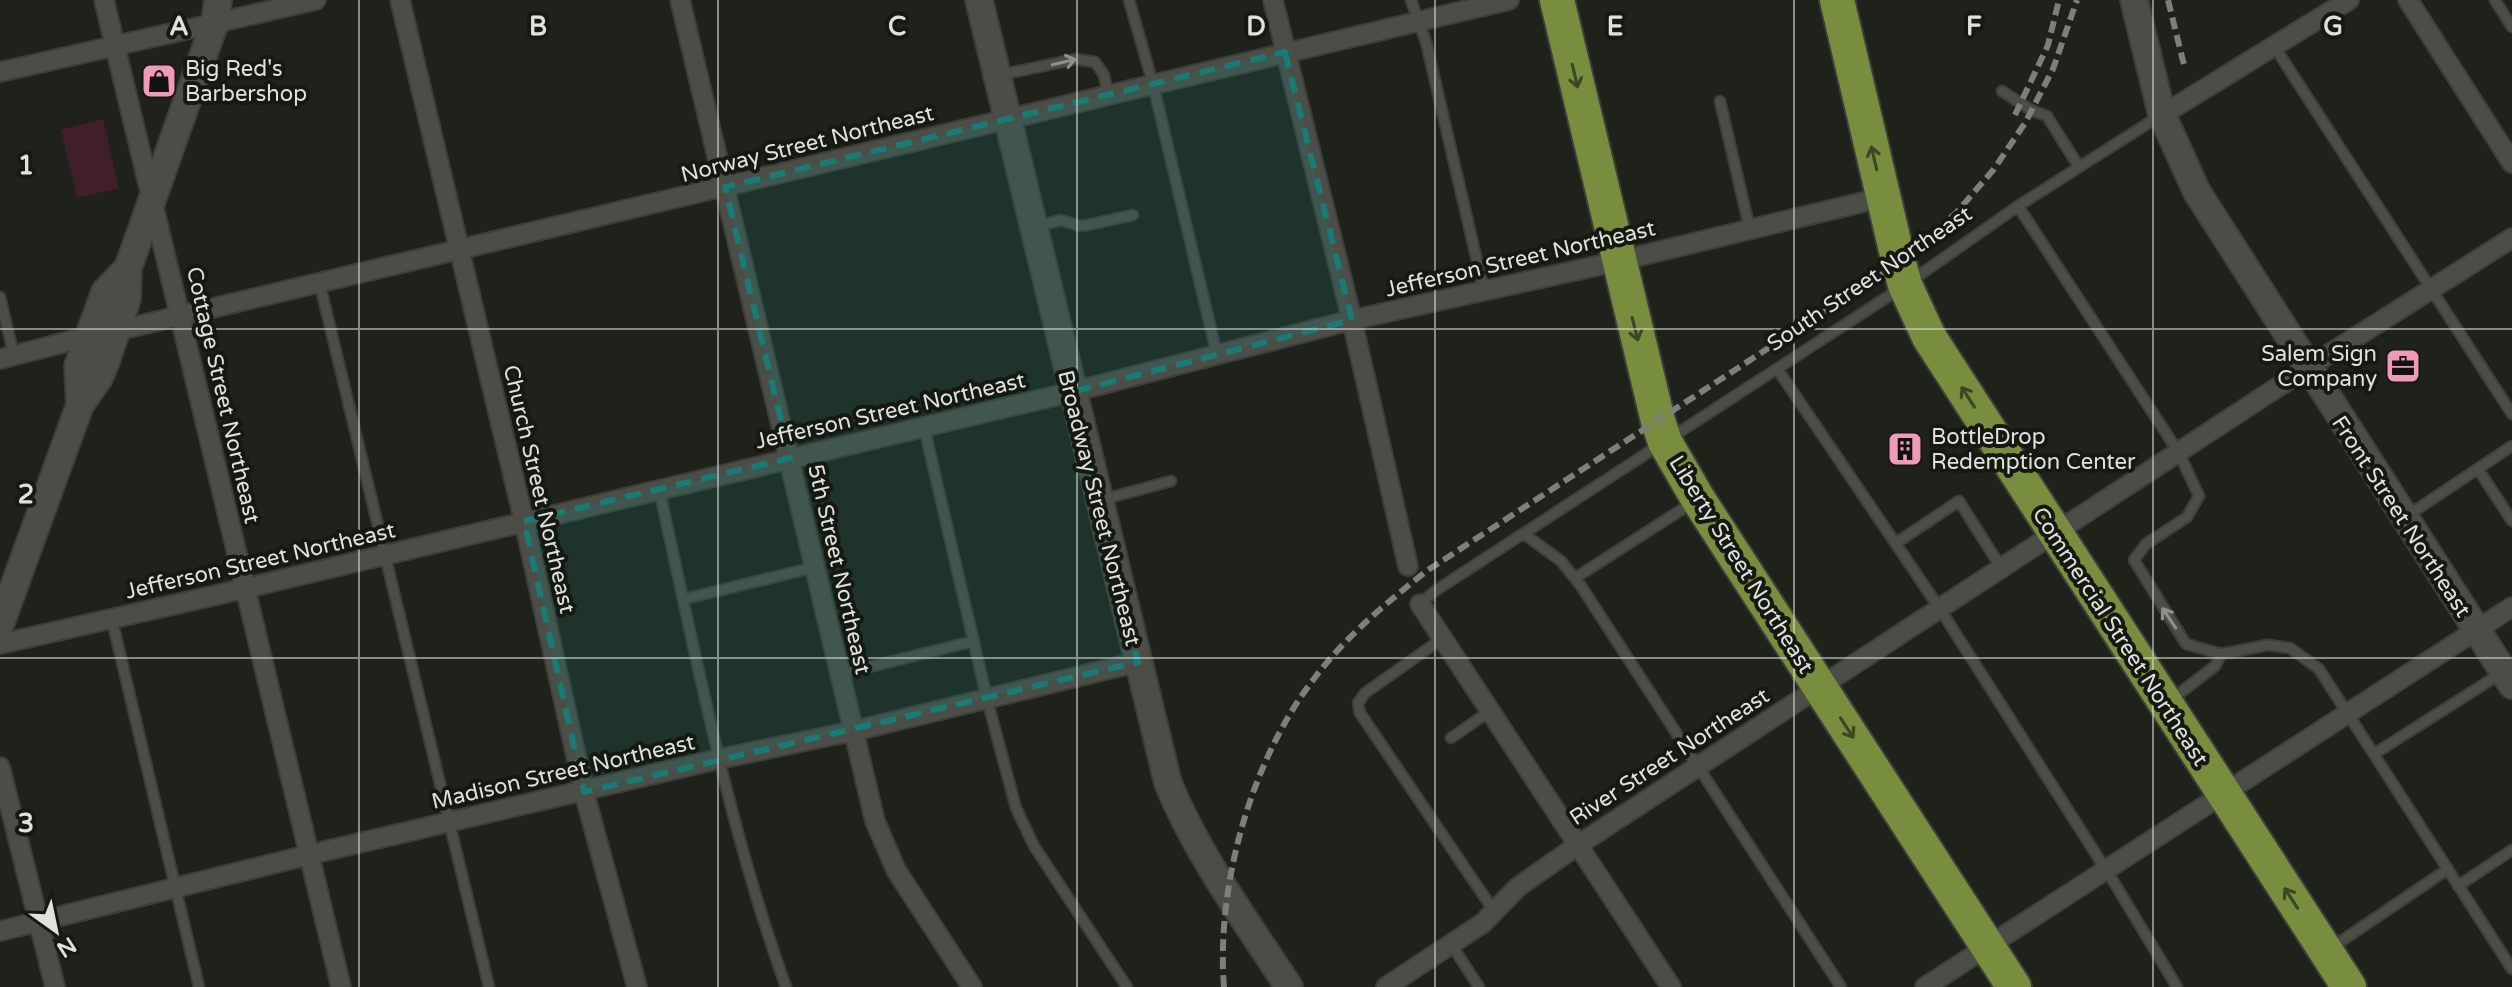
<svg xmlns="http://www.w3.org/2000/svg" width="2512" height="987" font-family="'Varela Round',sans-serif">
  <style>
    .park { fill: #401f2b }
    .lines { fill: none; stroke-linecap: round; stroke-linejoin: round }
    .lane-casing { stroke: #3c3e39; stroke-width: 13 }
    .street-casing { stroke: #3c3e39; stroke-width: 22 }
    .secondary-casing { stroke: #3c3e39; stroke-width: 30 }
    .highway-casing { stroke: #3c3e39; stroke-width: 38 }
    .lane { stroke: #4b4d46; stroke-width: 9 }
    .street { stroke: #4b4d46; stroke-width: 18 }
    .secondary { stroke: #4b4d46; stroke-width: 26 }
    .highway { stroke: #798d3f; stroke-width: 34 }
    .rail { stroke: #7d7f7a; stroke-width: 6; stroke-dasharray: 12 6; stroke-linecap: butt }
    .oneway { stroke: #8e908a }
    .oneway2 { stroke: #3e4724 }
    .marked { fill: #197b74; fill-opacity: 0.2; stroke: #197b74; stroke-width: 6; stroke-dasharray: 16 10; stroke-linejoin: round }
    .grid { fill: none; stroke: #dfe1dc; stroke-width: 2; stroke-opacity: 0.55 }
    .labels { text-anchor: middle; stroke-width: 8; stroke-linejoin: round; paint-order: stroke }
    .poi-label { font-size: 22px; fill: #dfe1dc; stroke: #161812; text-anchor: start }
    .street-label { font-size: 22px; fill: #dfe1dc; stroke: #161812 }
    .grid-label { font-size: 26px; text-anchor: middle; font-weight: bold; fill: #dfe1dc; stroke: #161812; stroke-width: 8; stroke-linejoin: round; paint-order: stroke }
  </style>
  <rect width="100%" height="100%" fill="#1f211b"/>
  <path class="park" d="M103,119l16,69 -42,10 -16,-68z"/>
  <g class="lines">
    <defs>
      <path id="lane" d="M1129,0l24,84 64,271
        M1411,0l15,42 58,249
        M2495,0l17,27
        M2274,46l238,368
        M1000,75l76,-16 19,3 9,13 4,20
        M2002,91l29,19 16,6 32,51
        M1720,101l30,129
        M2018,206l161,247 20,43 -12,21 -41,27 -12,16 52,84 35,10 47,-9 22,3 29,21 193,300
        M1036,227l25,-7 19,6 8,-1 45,-10
        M1911,281l107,-75 140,-89
        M320,285l169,702
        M0,297l14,59
        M1778,370l162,239 175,275 62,103
        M924,427l63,272 29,109 18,38 93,141
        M2478,469l34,52
        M659,489c37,167 69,337 127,498
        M1101,500l70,-19
        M2407,516l105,-70
        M1524,534l37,27 20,25 260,401
        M1896,543l63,-42 43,68
        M1575,578l117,-75
        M684,599l131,-32
        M1420,604l15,-13 463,-301
        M112,620l87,367
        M1443,638l-78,55 -7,10 2,10 134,198
        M841,674l133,-33
        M2171,700l44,-34 6,-12
        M1451,738l39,-27
        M2374,754l126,-80
        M2458,886l54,-36
        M1451,944l28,43
        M2331,948l117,-79"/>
      <path id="street" d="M104,0l237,987
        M400,0l124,521 60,271 53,195
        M680,0l195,821 21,49 76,117
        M1273,0l79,320 56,246
        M2408,0l104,163
        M0,72l316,-72
        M2162,115l187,-115
        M116,331l1393,-331
        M0,359l89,-23
        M1420,604l251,383
        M0,644l221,-50 851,-202 280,-72 267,-59 265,-64
        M0,767l55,220
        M0,931l308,-76 411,-96 135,-28 284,-69
        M1386,987l97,-64 35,-36 60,-42 729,-477 205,-130
        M1925,987l587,-380"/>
      <path id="secondary" d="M979,0l189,783c30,73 78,138 121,204
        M2134,0l28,115 35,77 315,493
        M80,405l-2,-39 27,-74 23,-24
        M0,625l80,-220 19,-27 7,-17 21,-62 1,-31 87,-246 3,-22"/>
      <path id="highway" d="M1557,0l101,421 7,21 33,57 316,488
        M1837,0l62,263 6,22 24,52 420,650"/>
    </defs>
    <use href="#lane" class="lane-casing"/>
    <use href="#street" class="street-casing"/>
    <use href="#secondary" class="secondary-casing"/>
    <use href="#highway" class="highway-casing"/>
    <use href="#lane" class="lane"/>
    <use href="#street" class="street"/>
    <use href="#secondary" class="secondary"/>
    <use href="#highway" class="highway"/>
    <path class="rail" d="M2168,0l17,69
      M2015,115l33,-70 11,-45
      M1224,987c-8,-101 27,-226 89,-307 32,-43 73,-77 115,-110l471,-307 58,-51 37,-43 31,-46 28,-54 24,-69"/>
  </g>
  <defs><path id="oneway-shaft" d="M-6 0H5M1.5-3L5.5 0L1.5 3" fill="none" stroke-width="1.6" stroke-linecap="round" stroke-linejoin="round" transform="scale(2)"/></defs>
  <g class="oneway">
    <use href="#oneway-shaft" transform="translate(1064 62) rotate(-13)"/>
    <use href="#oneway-shaft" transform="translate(2169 618) rotate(-124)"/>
  </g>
  <g class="oneway2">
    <use href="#oneway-shaft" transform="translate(1575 76) rotate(77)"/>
    <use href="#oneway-shaft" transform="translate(1874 158) rotate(-103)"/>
    <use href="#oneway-shaft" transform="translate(1635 329) rotate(76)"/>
    <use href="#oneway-shaft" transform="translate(1968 397) rotate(-123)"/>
    <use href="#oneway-shaft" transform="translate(1847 728) rotate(57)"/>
    <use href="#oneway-shaft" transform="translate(2291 898) rotate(-123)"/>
  </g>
  <path class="marked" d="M1285,52l67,268 -280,72 66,270 -554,130 -60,-271 266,-63 -65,-271z"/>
  <path class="grid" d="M359,0v987M718,0v987M1077,0v987M1435,0v987M1794,0v987M2153,0v987M0,329h2512M0,658h2512"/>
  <defs>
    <symbol id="shop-square" viewBox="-11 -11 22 22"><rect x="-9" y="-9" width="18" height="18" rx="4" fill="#ef9ab8" stroke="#161812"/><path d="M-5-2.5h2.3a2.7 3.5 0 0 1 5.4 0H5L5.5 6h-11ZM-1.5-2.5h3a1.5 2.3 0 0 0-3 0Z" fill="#111"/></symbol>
    <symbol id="office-square" viewBox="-11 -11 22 22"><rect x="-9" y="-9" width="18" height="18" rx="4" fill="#ef9ab8" stroke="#161812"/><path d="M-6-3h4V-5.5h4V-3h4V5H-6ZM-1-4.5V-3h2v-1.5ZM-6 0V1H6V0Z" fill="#111"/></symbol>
    <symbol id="building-square" viewBox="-11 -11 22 22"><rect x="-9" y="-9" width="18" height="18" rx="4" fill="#ef9ab8" stroke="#161812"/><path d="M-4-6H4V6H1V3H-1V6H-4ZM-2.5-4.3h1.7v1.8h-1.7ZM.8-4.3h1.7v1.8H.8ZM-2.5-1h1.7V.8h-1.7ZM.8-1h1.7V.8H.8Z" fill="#111"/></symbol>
  </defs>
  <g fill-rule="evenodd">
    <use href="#shop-square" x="139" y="61" width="40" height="40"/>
    <use href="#office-square" x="2383" y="346" width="40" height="40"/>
    <use href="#building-square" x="1885" y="429" width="40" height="40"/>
  </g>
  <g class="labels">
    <g class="poi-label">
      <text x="185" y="76">Big Red's<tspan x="185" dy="25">Barbershop</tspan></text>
      <text x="2377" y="361" text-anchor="end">Salem Sign<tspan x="2377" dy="25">Company</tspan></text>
      <text x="1931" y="444">BottleDrop<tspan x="1931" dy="25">Redemption Center</tspan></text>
    </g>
    <g class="street-label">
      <text transform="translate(807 143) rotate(-14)" y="8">Norway Street Northeast</text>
      <text transform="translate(1520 258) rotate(-13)" y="8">Jefferson Street Northeast</text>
      <text transform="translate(1869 278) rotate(-34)" y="8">South Street Northeast</text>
      <text transform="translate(224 395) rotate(77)" y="8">Cottage Street Northeast</text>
      <text transform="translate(890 410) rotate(-13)" y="8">Jefferson Street Northeast</text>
      <text transform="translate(540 489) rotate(77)" y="8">Church Street Northeast</text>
      <text transform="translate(1100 508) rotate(76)" y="8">Broadway Street Northeast</text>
      <text transform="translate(2402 516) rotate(57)" y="8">Front Street Northeast</text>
      <text transform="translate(260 560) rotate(-13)" y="8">Jefferson Street Northeast</text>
      <text transform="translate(1742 564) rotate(58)" y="8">Liberty Street Northeast</text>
      <text transform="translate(840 569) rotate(77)" y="8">5th Street Northeast</text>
      <text transform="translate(2121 636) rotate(57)" y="8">Commercial Street Northeast</text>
      <text transform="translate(1669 756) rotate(-33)" y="8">River Street Northeast</text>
      <text transform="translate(563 771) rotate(-13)" y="8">Madison Street Northeast</text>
    </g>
  </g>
  <g class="grid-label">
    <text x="179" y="35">A</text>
    <text x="538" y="35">B</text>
    <text x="897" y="35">C</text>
    <text x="1256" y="35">D</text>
    <text x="1615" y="35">E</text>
    <text x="1974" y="35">F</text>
    <text x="2333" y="35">G</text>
    <text x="26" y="174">1</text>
    <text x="26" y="503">2</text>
    <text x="26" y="832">3</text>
  </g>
  <g transform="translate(56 931) rotate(147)" stroke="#161812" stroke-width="6" paint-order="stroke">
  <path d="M0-6L14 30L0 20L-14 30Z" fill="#dfe1dc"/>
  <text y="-12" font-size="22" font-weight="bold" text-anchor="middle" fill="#dfe1dc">N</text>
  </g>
</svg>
